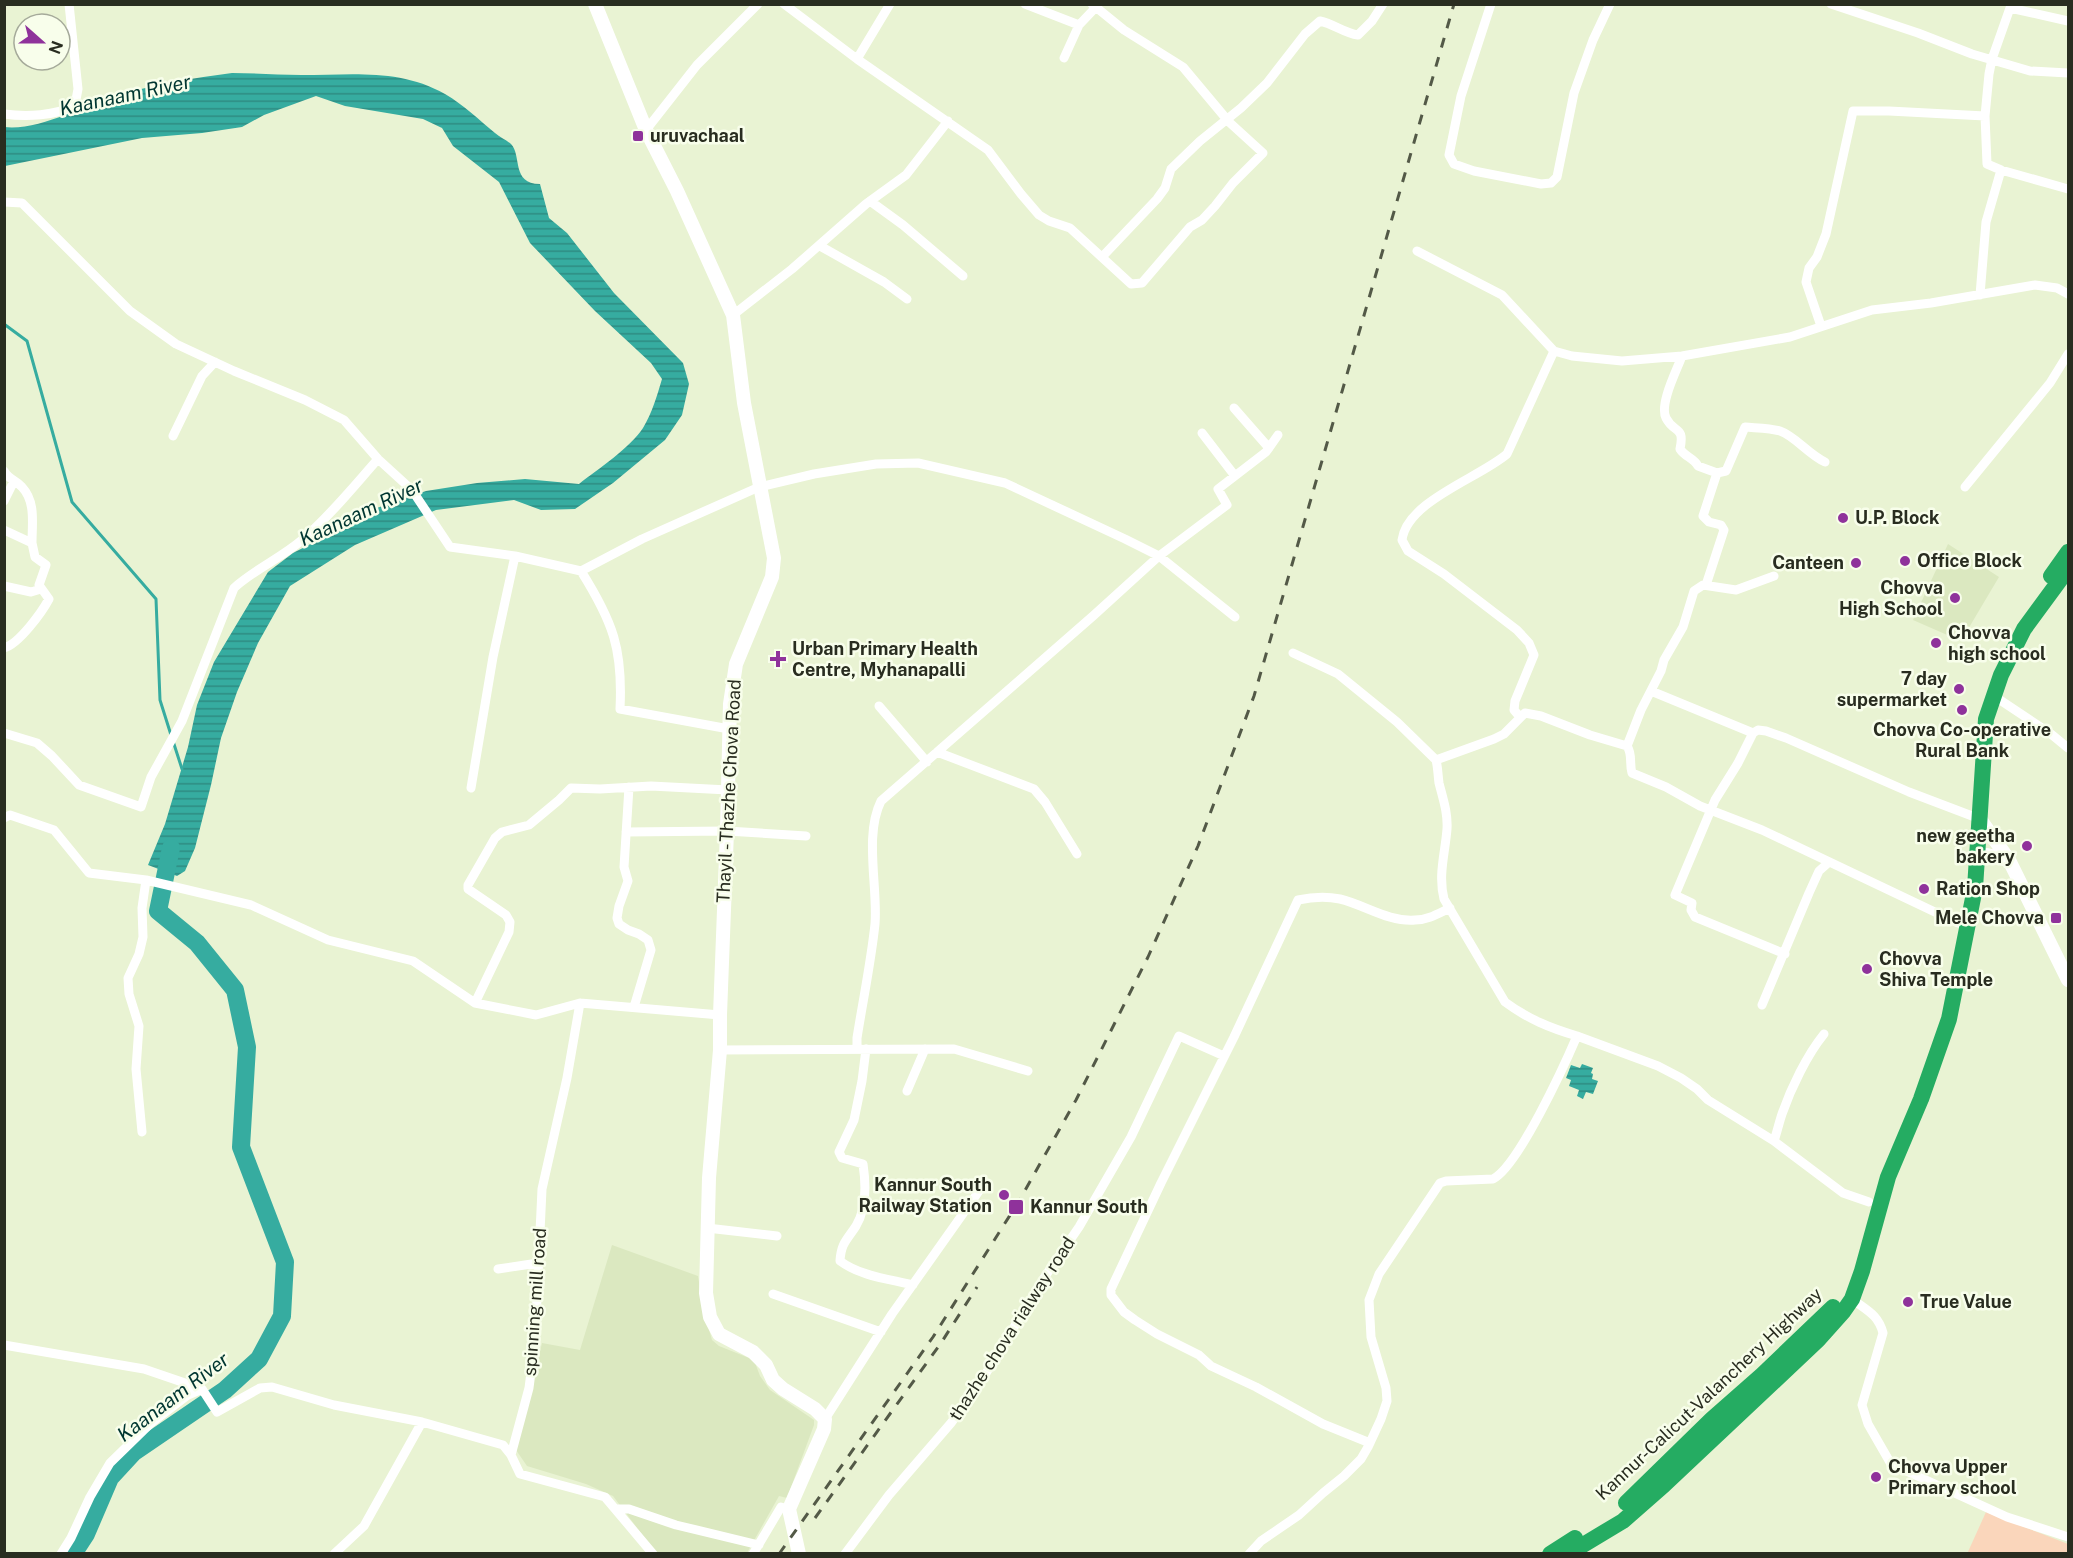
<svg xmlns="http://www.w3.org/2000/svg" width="2073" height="1558" font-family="'Public Sans',sans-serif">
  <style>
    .built { fill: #dbe8c0 }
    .park { fill: #fad6bb }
    .water { fill: url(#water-rules) }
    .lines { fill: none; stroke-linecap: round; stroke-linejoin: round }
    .stream { stroke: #36aca0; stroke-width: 3 }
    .river { stroke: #36aca0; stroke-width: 18 }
    .street { stroke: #fff; stroke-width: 9 }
    .secondary { stroke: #fff; stroke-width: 14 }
    .highway { stroke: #25ac62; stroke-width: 16 }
    .rail { stroke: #535947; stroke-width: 3; stroke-dasharray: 10 10; stroke-linecap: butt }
    .poi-dot { fill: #8f329b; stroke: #f8feeb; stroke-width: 2 }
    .labels { text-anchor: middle; stroke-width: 5; stroke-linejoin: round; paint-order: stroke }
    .poi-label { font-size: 18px; font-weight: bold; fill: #292d20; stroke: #f8feeb; text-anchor: start }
    .street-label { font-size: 18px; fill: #292d20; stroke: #f8feeb }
    .water-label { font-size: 20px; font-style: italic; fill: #003631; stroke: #f8feeb }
  </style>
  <defs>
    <pattern id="water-rules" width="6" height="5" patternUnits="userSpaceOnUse" patternTransform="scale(1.5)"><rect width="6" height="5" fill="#36aca0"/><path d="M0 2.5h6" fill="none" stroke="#2e8c82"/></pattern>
  </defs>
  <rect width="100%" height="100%" fill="#e9f3d3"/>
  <path class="built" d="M1948,544l51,33 -38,64 -48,-21z
    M612,1245l86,31 6,36 8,28 7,6 35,14 6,16 10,14 44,30v5l-27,73 -8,-2 -32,57h-91l-43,-57 -27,-12 -59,-18 -11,-16 26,-107 38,7z"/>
  <path class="park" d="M1986,1512l82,32v9l-101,1z"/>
  <path class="water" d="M232,73c23,0 46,2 69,2 49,0 99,-7 144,19 19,11 34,26 50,39 5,4 11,7 16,11 11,11 0,40 29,40l9,34 18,15 47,60 69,70 6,21 -7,31 -17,25 -52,43 -38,26 -34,1 -27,-10 -78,10 -81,35 -65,41 -32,57 -21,49 -16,46 -10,47 -16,63 -10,23 -8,5 -29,-11 17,-41 23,-77 9,-42 17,-43 54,-90 25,-19 37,-19 41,-24 55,-19 51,-8 48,-4 54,5c19,-15 51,-36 64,-56 9,-15 14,-32 19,-49l-11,-16 -56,-52 -65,-68 -31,-61 -46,-36 -11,-18 -19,-9 -78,-13 -29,-10 -52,19 -22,12 -40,6 -60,5 -137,28 -1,-39c36,4 80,-22 115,-32 36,-11 75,-17 113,-22z
    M1582,1064l11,4 -2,5 2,1 -1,5 6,2 -5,13 -7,-2 -3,7 -6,-3 2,-6 -10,-4 2,-6 -5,-2 5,-13 9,3z"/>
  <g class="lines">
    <path class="stream" d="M4,324l23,17 45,161 84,97 4,101 11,35
      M173,741l9,28"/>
    <path class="river" d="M73,1554l13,-20 24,-56 24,-26 91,-62 34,-31 23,-43 3,-54 -44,-115 6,-100 -12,-57 -38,-47 -39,-32 13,-63"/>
    <path class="street" d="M784,4l73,55 131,91 33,44 18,21 10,6 21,7 61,56 11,-1 48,-56 12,-7 13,-14 18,-23 30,-30 -34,-31 -46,-55 -59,-37 -32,-26
      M1025,4l54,21
      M1491,4l-30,92 -12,59 5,9 20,7 67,13 10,-1 6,-6 17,-84 19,-53 17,-36
      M1831,4l87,29 54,21 58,17 38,2
      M1064,58l15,-33 19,-20
      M857,59l33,-55
      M4,114c22,3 52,2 71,-9l3,-16 -9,-85
      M646,130l51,-65 61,-61
      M2001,170l67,19
      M870,201l33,24 60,51
      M4,202l18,1 108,108 46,33 58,27 71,29 39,20 34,39 34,31 38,57 65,9 66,15 61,-32 117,-52 55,-13 62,-10 42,-1 87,20 120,56 34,17 76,61
      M820,246l64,36 23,17
      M1417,251l85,44 52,56 18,5 50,5 60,-5 108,-19 82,-27 59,-7 104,-18 22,3 11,6
      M1102,257l55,-58 8,-11 6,-19 29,-28 41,-33 26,-25 38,-49 15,-13c14,3 24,12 38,14l14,-14 11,-17
      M1980,295l6,-73 15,-52 -14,-6 -2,-48 4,-42 3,-15 18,-51 58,13
      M733,315l59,-46 74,-65 40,-29 42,-54
      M1821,326l-15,-44 3,-14 8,-11 9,-23 27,-123h36l96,5
      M1682,356c-5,14 -23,48 -16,62 8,16 19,7 14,31 5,8 14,9 18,17l19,7 9,-2 19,-44c11,1 25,1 35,4 15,5 28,23 45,31
      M1234,408l35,40
      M1202,433l33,43
      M173,436l29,-60 13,-14
      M4,471c5,9 12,9 18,16 14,15 10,36 10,56
      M1965,487l85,-104 18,-29
      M4,501l10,-20
      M4,530l28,13 3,14 11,8 -7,20 10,14c-7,13 -30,45 -45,49
      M581,571c32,51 42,78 39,138l109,20
      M1706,585l18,-55 -3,-5 -12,-3 -6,-6 14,-43
      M4,586l27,6 10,-3
      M1293,653l45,21 59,48 39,38
      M1651,691l102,42
      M1994,696l57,38 17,14
      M879,706l48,56
      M1520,717l-6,-7 1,-9 19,-46 -5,-12 -12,-13 -73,-56 -36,-23 -6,-11c5,-39 77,-62 105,-86l47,-103
      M4,733l33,10 15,13 27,29 62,22 10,-30 31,-56 52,-133c21,-19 47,-30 68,-48 28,-24 52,-54 76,-81
      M1627,746l14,-36 20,-39 3,-11 19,-33 11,-36 9,-6 33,5 38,-14
      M937,752l97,37 11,13 32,52
      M629,787l-5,80 4,14 -9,25 -2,12 2,6 9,6 11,4 9,6 3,10 -17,57
      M471,788l22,-131 22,-101
      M4,818l6,-3 44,15 35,43 57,7 105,25 77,35 85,21 62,42 61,12 44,-12 140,12
      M626,832l101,-1 79,5
      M1785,954l-90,-37 -4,-7 1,-7 -17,-8 40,-95 23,-37 15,-30 5,-3 8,1 20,7 123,54 71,27
      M475,1003l34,-71 1,-10 -4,-7 -38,-26v-4l27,-47 7,-6 27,-7 30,-25 12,-12 29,1 51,-3 77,4
      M580,1003l-13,75 -25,111 -7,152 -6,47 -18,67 9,19 85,23 48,57
      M1762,1005l47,-112 10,-22 9,-8
      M1577,1036c-27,-8 -49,-17 -72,-34l-61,-103c-6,-24 1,-45 3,-70 1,-16 -4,-30 -8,-46 -1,-7 -1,-15 -3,-23l58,-21 10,-5 21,-21 16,3 49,19 37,11c6,9 2,17 5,27l34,14 34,19 62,24 196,93
      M857,1049v-11c6,-38 14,-76 18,-114 3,-37 -11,-89 6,-123l212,-185 66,-60 68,-51 -9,-16 48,-37 12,-17
      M866,1049l-4,32 -8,39 -15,32 3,6 21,6c3,20 4,44 -7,62 -9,14 -15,17 -16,35 20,15 49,18 73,24
      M720,1050l234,-1 74,22
      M907,1091l18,-42
      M142,1132l-6,-63 3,-43 -10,-32 -1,-16 11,-24 4,-17 -1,-29 4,-28
      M1774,1141c3,-9 5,-18 8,-27 9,-26 25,-59 42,-80
      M707,1228l70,8
      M498,1269l40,-6
      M773,1294l108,38
      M1852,1299c14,11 26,15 31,34l-21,72 6,19 23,40 116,53 61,20
      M4,1345l140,24 41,14 3,3v9
      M825,1419l67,-105 92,-130
      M1370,1443l-47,-19 -67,-37 -45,-21 -12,-11 -42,-21 -22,-14 -11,-8 -13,-17v-6l50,-106 73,-146 64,-137c14,-3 27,-4 42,-1 25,6 48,23 75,21 13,0 24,-7 35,-12
      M619,1512l-2,-3h12l47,16 83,20
      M61,1554l10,-16 19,-41 20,-34 40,-39 38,-29 14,-6 15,23 43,-24 12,-1 62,18 88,17 81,23 8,10
      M334,1554l30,-28 58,-104
      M753,1554l28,-47 8,2
      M845,1554l44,-59 62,-72 26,-35 67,-110 35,-51 52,-90 48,-101 45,20
      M1249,1554l12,-13 38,-26 24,-22 21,-17 17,-17 7,-12 13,-28 6,-18 -1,-13 -15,-51 -2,-37 10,-26 61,-91 6,-2 47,-2c25,-12 72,-115 84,-143l81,30 23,12 16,11 11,11 66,41 69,52 26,9"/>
    <path class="secondary" d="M595,4l51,126 31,61 56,124 11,88 30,155 -2,19 -36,87 -6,40 -3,127 -7,184v35l-11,128 -3,115 4,24 9,17 34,18 13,13 7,15 10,9 32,20 10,10 -1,10 -35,80 10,45
      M1980,819l29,41 59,120
      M1976,860l11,-5 22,5"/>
    <path class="highway" d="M2051,576l17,-24
      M1626,1503l86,-84 50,-44 71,-68
      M1550,1554l25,-16
      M1568,1554l55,-33 41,-36 154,-145 25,-28 9,-13 10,-28 26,-94 33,-78 28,-80 26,-131 11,-169 15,-44 23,-46 44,-60"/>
    <path class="rail" d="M815,1518l126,-175 36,-56
      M779,1554l154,-217 86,-136 57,-101 72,-143 50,-111 56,-150 200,-692"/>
  </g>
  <g class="poi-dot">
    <rect x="632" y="130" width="12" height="12" rx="3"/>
    <circle cx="1843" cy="518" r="6"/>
    <circle cx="1905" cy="561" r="6"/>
    <circle cx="1856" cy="563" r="6"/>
    <circle cx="1955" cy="598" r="6"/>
    <circle cx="1936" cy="643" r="6"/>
    <path d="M775 650h6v6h6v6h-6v6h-6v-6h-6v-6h6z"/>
    <circle cx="1959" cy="689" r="6"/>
    <circle cx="1962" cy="710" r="6"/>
    <circle cx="2027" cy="846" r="6"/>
    <circle cx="1924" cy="889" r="6"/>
    <rect x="2050" y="912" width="12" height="12" rx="3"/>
    <circle cx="1867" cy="969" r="6"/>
    <circle cx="1004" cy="1195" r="6"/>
    <rect x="1008" y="1199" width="16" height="16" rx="3"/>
    <circle cx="1908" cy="1302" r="6"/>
    <circle cx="1876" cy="1477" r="6"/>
  </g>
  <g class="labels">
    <g class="poi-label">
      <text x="650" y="142">uruvachaal</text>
      <text x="1855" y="524">U.P. Block</text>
      <text x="1917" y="567">Office Block</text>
      <text x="1844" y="569" text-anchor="end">Canteen</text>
      <text x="1943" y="594" text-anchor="end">Chovva<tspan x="1943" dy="21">High School</tspan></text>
      <text x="1948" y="639">Chovva<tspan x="1948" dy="21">high school</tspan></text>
      <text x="792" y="655">Urban Primary Health<tspan x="792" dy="21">Centre, Myhanapalli</tspan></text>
      <text x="1947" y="685" text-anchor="end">7 day<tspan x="1947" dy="21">supermarket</tspan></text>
      <text x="1962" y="736" text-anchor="middle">Chovva Co-operative<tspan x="1962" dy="21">Rural Bank</tspan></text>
      <text x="2015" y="842" text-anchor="end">new geetha<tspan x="2015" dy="21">bakery</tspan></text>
      <text x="1936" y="895">Ration Shop</text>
      <text x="2044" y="924" text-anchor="end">Mele Chovva</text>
      <text x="1879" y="965">Chovva<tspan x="1879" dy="21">Shiva Temple</tspan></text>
      <text x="992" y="1191" text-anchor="end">Kannur South<tspan x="992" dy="21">Railway Station</tspan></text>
      <text x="1030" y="1213">Kannur South</text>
      <text x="1920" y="1308">True Value</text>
      <text x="1888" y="1473">Chovva Upper<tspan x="1888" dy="21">Primary school</tspan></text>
    </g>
    <g class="street-label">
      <text transform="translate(729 791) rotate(-87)" y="6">Thayil - Thazhe Chova Road</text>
      <text transform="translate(535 1302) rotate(-86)" y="6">spinning mill road</text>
      <text transform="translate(1012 1329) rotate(-57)" y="6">thazhe chova rialway road</text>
      <text transform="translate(1709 1394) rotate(-43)" y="6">Kannur-Calicut-Valanchery Highway</text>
    </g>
    <g class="water-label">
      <text transform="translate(125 95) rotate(-12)" y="7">Kaanaam River</text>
      <text transform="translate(361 512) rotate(-25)" y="7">Kaanaam River</text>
      <text transform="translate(173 1397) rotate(-37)" y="7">Kaanaam River</text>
    </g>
  </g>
  <rect width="2073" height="1558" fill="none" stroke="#292d20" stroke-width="12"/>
  <g transform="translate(42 42) rotate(111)"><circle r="28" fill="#f8feeb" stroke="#a5aa9a" stroke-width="1.5"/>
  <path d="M0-4.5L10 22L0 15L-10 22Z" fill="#8f329b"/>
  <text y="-9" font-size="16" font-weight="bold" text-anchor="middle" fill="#292d20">N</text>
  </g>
</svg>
